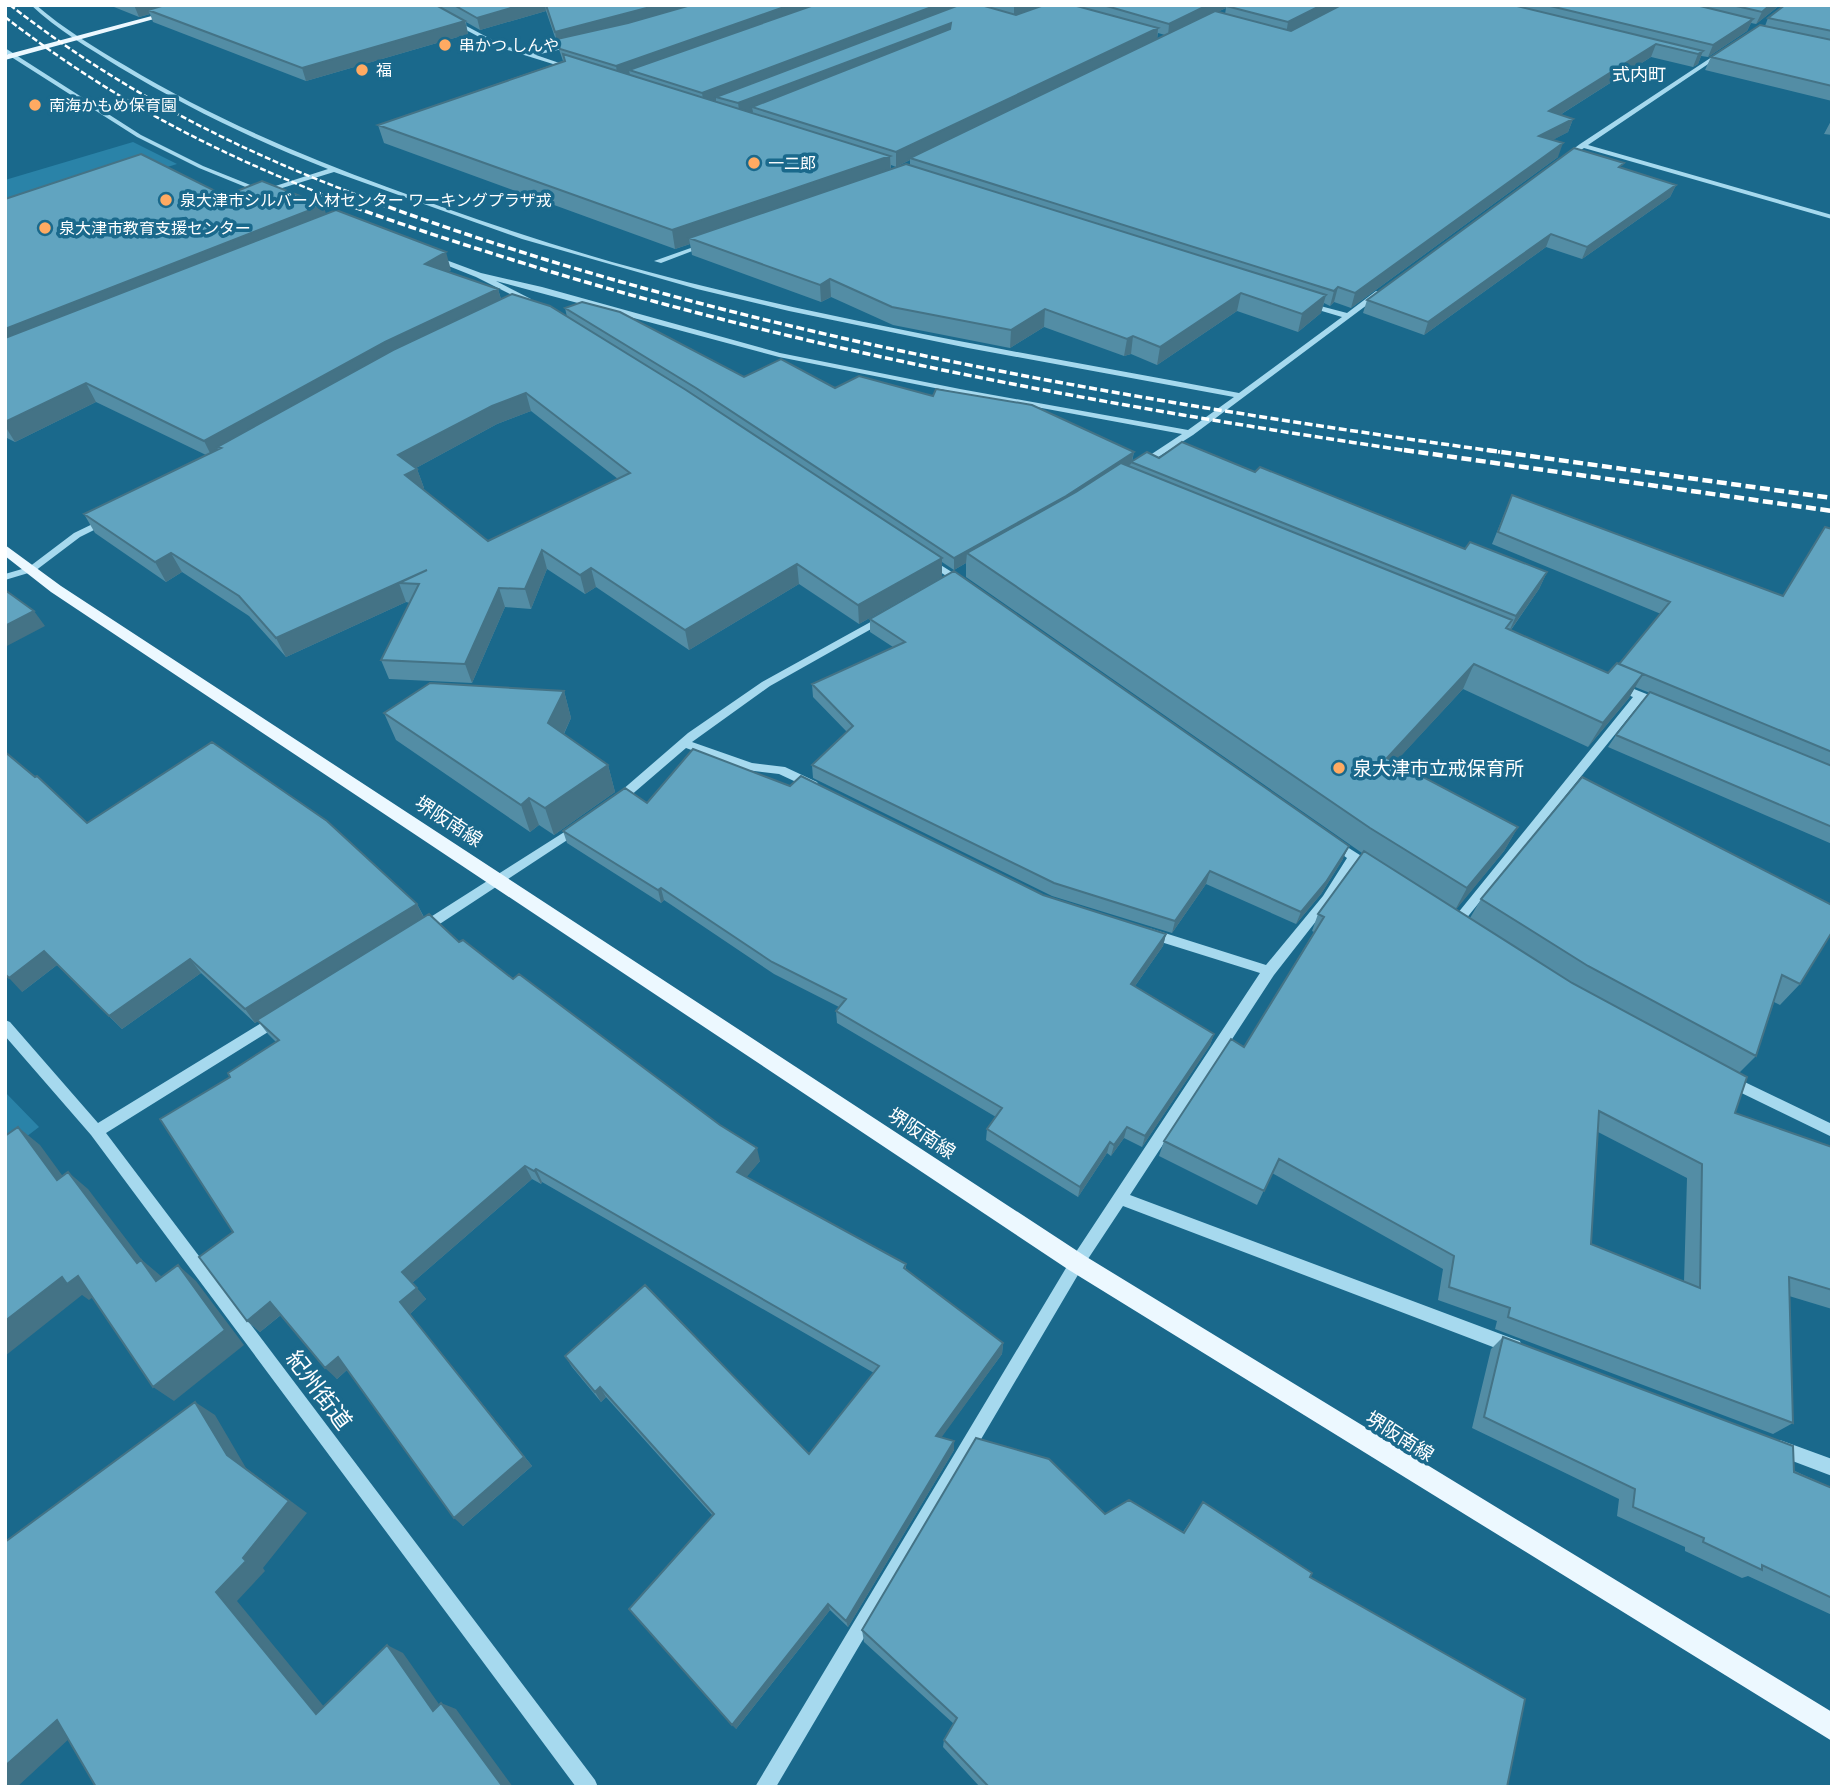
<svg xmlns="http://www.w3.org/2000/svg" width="1837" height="1792" font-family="'PT Sans','Noto Sans JP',sans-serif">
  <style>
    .green { fill: #2a83a8 }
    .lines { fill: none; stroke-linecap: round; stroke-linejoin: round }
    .minor { fill: #a6d9ee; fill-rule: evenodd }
    .major { fill: #ecf8ff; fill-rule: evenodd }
    .rail-far2 { stroke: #fff; stroke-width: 2.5; stroke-dasharray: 6 2.5; stroke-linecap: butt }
    .rail-far1 { stroke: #fff; stroke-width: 3.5; stroke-dasharray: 8 3.5; stroke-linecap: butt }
    .rail { stroke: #fff; stroke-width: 4.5; stroke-dasharray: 10 4.5; stroke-linecap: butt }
    .wall { fill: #538da5; fill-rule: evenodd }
    .shaded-wall { fill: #447386 }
    .building { fill: #61a4c0; stroke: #447386; stroke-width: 2; fill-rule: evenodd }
    .poi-dot { fill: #ffaa62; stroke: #1a698c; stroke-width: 2.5 }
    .labels { text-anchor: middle; stroke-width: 7; stroke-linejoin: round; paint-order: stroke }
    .far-poi-label { font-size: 16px; fill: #fff; stroke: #1a698c; text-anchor: start }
    .far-neighbourhood-label { font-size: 18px; fill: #fff; stroke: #1a698c }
    .poi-label { font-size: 19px; fill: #fff; stroke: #1a698c; text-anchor: start }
    .street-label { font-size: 19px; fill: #fff; stroke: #1a698c }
    .near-street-label { font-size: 23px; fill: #fff; stroke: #1a698c }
  </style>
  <rect width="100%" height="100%" fill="#1a698c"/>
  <path class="green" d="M133,142l44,22 -172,54v-38z
    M5,1092l34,35 -34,26z"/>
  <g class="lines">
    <path class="minor" d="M31,5h5c28,24 59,43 90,61 83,50 171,88 261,121 75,28 149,53 225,75 206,58 417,91 627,131l103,-76 -37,-11v-4l42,11 29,-22 7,2 -190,142 -52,33 -3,-1v-4l44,-29 -222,-41 -181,-36 -283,-76 35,18v4h-3l-52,-26 -45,-18 7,-2 43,16 61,14 238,66 180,36 228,41 46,-33 -266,-49 -179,-37 -92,-22 -175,-50 -188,-67 -68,21h-6l-61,-25 -62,-31 -132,-84v-5l136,87 62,31 60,24 65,-21c-72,-28 -142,-62 -209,-102 -30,-19 -62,-37 -88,-62z
      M455,20l47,25 28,8 45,-9v2l-39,9 38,13 -5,1 -71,-22 -45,-24z
      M1721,51l5,1 -138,93 244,70v4l-248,-71 -19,12 -5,-1 20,-15z
      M702,244l6,1 -47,18 -7,-2z
      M105,518l3,1v4l-28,14 -45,34 -30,9v-6l24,-7 45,-34z
      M928,557l38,24v4h-6l-35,-23 -2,-2z
      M885,614l5,3 -1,2 -119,67 -78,56 60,21 33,4 32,15 2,3 -2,3h-8l-30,-14 -32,-4 -61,-22 -64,55h-8l-2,-3 2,-3 74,-64 74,-51z
      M1619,683l45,18 1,3 -5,4 -18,-7 -181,224h-8l-2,-3 2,-3 180,-222 -18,-7 -1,-3 1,-3z
      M577,824l4,1 2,3 -2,3 -155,102h-8l-2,-4 2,-4z
      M1333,838l41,26 2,3 -2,3h-8l-10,-6 -25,38 -57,73 -144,220 384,144 6,2 2,6 -2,6 -6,2 -391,-149 -41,62 -306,519h-21l317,-529 188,-285 -115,-36 -2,-4 2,-4 4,-1 117,37 57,-69 24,-38 -18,-13 -2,-3z
      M276,1014l5,2 2,4 -2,4 -175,109 489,647 3,7h-22l-485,-652 -86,-99v-16l5,2 88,101z
      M1728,1074l104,50v13l-109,-53 -2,-4 2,-4z
      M1780,1440l52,19v17l-58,-22 -2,-6 2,-6z"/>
    <path class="major" d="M193,5h12l-200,55v-5z
      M5,545l56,41 1024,670 747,456v29l-763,-471 -1018,-678 -46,-36z"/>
    <path class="rail-far2" d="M10,5c108,84 222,143 350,191
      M5,17c102,79 202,132 322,179"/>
    <path class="rail-far1" d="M322,195c72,28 146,51 220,74 285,87 579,139 874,183
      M356,195c367,138 757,203 1144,257"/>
    <path class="rail" d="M1404,450l428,61
      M1487,450l345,48"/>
  </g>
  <path class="wall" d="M109,5h1671l-24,19 -5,-1 -4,8 -39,26 -7,-1 -3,8 -5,3 -42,-10 -91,58 13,4 -5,13 -16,8 6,17 -207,151 -17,-6 -4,4 -6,-3 -3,10 -23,19 -61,-21 -80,54 -26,-11 -7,2 -80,-29 -34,21 -117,-23 -62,-28 -10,5 -129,-47 -2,-11 -15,5 -291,-106 -6,-18 185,-64 -17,-50 -66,19 -14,-8 2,12 -162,47 -153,-59 -3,-8 -11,3zM1226,8l-1,6 -8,-2zM1158,33l7,2 -8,4zM910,160v6l-19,4v-5l5,2z
    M1832,5v96l-127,-31 6,-13 54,-31 3,-8z
    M1832,119v16l-8,-1z
    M1622,168l54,17 -6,12 -88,62 -36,-12 -122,88 -61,-22 4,-13z
    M225,196l101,18 125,56 -3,2 50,17 3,10 66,18 -2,-9 179,69 91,11 299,64 -2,10 27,-4 96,14 210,77 82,23 -8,17 -28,41 97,43 11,-9 42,-50 -169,-70 20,-49 271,101 42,-69 7,2v315l-224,-97 8,-12 34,-42 -15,-6 -6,11 -41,49 -125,-58 -68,73 123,65 -14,24 -48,58 14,9 11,-19 101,-122 218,207 -20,21 -6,-3 -18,54 -17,17 -4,40 97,34v162l-43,-13 4,127 -20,11 -278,-105 2,-8 -59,-21 5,-31 -171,-96 -15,32 -98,-49 5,-15 80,-94 70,-115 -2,-1 6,-17 44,-61 -396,-276v-14l-12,7 -12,-8v15l-83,47 -60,-40 -110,66 -93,-63 -11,7 -38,-25 -16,40 -26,-2 -33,76 -83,-4 -8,-19 29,-57 -4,-1 -120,55 -37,-41 -67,-44 -16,10 -71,-49 -11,-19 122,-59 -110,-53 -81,40 -10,-5v-238zM531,411l87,68 -130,62 -66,-52 2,-1 -7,-19 -1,-1 81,-44zM1598,1132l89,46 -3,104 -93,-38z
    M870,619l473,240 -22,35 -25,30 -90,-40 -34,49 -120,-37 -239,-118 -1,-13 35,-33 -34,-35 -1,-13 81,-37 -23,-15z
    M564,691l7,27 -7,16 44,31 7,27 -61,43 -15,-10 -9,7 -134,-92 -12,-27z
    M647,803l396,92 123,39 -3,12 -28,40 79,48 -4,11 -68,102 -18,-9 -13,18 -4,-3 -29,44 -92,-57 1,-11 9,-12 -159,-94 -1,-12 3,-4 -65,-33 -110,-74 -3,3 -94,-60 -4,-12z
    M87,823l330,81 7,13 89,62 247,182 -14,16 160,87v5l97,74 -1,11 -61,83 13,4v9l-106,177 -18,-17 -94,119 -24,-214 -106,-118 -5,5 -29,-35 -7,-11 244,98 65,-81 -332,-191 -1,2 -9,-5 -120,104 14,16 -16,15 122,152 -69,60 -116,-156 -10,9 -56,-64 -21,17 -13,-11 -14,-89 -3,-155 46,-35 -8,-8 -10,-13 -3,2 -54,-50 -79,56 -65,-64 -35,27z
    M1503,1337l329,151v127l-84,-39 -6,2 -57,-27v-4l-68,-31 2,-17 -147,-71 19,-79z
    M1203,1502l107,75 197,210h-527l-37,-40 1,-7 10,-16 -90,-82 -2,-12 243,-116 78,18z"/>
  <path class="shaded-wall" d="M134,5h48l-34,5 2,4 -11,3z
    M521,5h24l1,6 -66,19 -3,-12z
    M658,5h48l-149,34 1,5 -1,1 -2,-13z
    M790,5h35l-196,65 1,5 -12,4 -2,-13z
    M937,5h28l-249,92v5l-12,4 -2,-13z
    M1019,5h24l-29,14v-12z
    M1208,5h23l-5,1v2l-58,28 1,-12z
    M1322,5h23l-59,29 2,-12z
    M1770,5h10l-24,19 6,-12z
    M1753,19l-6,12 -39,26 5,-12z
    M465,21l3,13 -162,47 -4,-13z
    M951,23l-1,13 -198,71 1,5 -13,5 -2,-14z
    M1158,28l-1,14 -247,116v2l-14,7v-15z
    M1656,44l-5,13 -107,68 5,-14z
    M1703,51l-5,13 -5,3 5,-13z
    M1573,119l-5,13 -34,18 5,-14z
    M1563,143l-5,14 -207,151 4,-15z
    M890,156l1,19 -202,63 1,6 -15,5 -3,-19z
    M1676,185l-6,12 -88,62 5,-12z
    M323,205l6,17 -324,129v-22z
    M1551,234l-5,13 -122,88 4,-13z
    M446,252l5,18 -21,11 -5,-17z
    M830,279l1,18 -10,5 -1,-17z
    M1338,287l-4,15 -4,4 4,-15z
    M498,289l5,18 -282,141 -4,-1 4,8 -8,4 -9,-18 181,-99z
    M1241,293l-4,18 -80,54 3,-18z
    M1326,295l-5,18 -23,19 4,-18z
    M1045,309l-1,18 -34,21 1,-18z
    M1133,336l-2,18 -7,2 3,-17z
    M86,383l10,19 -81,40 -10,-16v-4z
    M526,393l5,18 -34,13 -92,50 -7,-19 94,-49z
    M1134,452l-3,12 -66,44 -98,45 -1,10 -12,7v-12z
    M417,469l7,19 -12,6 -7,-19z
    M542,550l5,19 -16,40 -6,-20z
    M171,553l11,19 -16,10 -11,-20z
    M942,558v19l-83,47 -1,-19z
    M797,564l2,20 -110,66 -4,-20z
    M591,568l5,19 -11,7 -5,-19z
    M427,570l-8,14 -20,-1 7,19 -120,55 -10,-19z
    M1547,572l-8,17 -31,45 8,-18z
    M499,588l6,19 -33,76 -7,-19z
    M34,611l11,15 -40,21v-21z
    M1474,664l-11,25 -86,93 10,-24z
    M1643,674l-14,24 -41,49 15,-24z
    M564,691l7,27 -15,32 -8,-27z
    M608,765l7,27 -61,43 -9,-27z
    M529,798l10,27 -9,7 -9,-27z
    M1518,827l-14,24 -50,61 13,-24z
    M1349,846l-6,13 -22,35 -25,30 5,-12z
    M1210,871l-4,13 -34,49 3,-12z
    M661,888l3,12 -3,3 -3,-13z
    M417,904l7,14 -169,105 -10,-14z
    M1166,934l-3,12 -35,50 3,-12z
    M44,951l13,14 -35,27 -13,-14z
    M190,959l11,14 -79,56 -13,-13z
    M1214,1034l-4,11 -68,102 3,-11z
    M18,1127l22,18 38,52 -21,-17z
    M1127,1127l-3,11 -13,18 3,-11z
    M1110,1142l-3,11 -29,44 2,-10z
    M757,1148l3,13 -20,24 -3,-13z
    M525,1166l7,13 -121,105 -9,-12z
    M536,1169l6,13 -1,2 -7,-13z
    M68,1172l20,17 54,71 19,16 15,21 -39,-34z
    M178,1265l18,16 48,64 -70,56 -21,-14z
    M78,1276l22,16 -11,8 -7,-5 -77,61v-35l57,-44z
    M417,1288l9,11 -16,15 122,152 -69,60 -9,-8 -54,-216z
    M270,1302l12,12 -22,18 -13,-11z
    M1003,1343l-1,11 -66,91v-9z
    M338,1357l11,11 -12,11 -12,-11z
    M600,1387l6,10 -5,5 -6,-10z
    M195,1402l20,13 31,53 61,45 -44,55 2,3 -28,30 98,119 -19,-6 -100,-122 27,-34 -16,-103z
    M954,1441v9l-106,177 -2,-6z
    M828,1604l2,6 -94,119 -4,-4z
    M387,1645l16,8 45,64 -15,-6z
    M441,1703l15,6 57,78h-10z
    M57,1720l27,5 -67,62h-12v-21z"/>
  <path class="building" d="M165,5h271l29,16 -163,47 -154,-58z
    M454,5h67l-44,13z
    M546,5h112l-103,27z
    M691,5h99l-174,61 -56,-17 -3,-10 71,-16z
    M814,5h123l-235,88 -73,-23z
    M959,5h22l35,10 28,-10h29l85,23 -262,124 -144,-45 198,-78 1,-6 -213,80 -22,-6z
    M1103,5h105l-39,19z
    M1228,5h94l-34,17 -62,-16z
    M1341,5h172l190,46 -5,3 -42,-10 -107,67 24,8 -34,17 24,7 -208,150 -17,-6 -4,4 -424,-133 305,-147 76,20z
    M1546,5h150l57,14 -40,26z
    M1732,5h38l-8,7z
    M1785,5h47v26l-64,-13z
    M1760,25l72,15v46l-121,-29z
    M563,54l327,102 -218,74 -294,-105 187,-64z
    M1574,148l50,15 -5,4 57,18 -89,62 -36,-13 -123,88 -61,-22z
    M141,154l84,42 37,-15 61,24 -318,124v-130z
    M906,164l420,131 -24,19 -61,-21 -81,54 -27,-11 -6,3 -82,-30 -34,21 -119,-23 -62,-28 -10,6 -131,-47z
    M336,210l110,42 -21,12 73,25 -113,53 -181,99 -118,-58 -81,39v-84z
    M512,294l38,12 136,84 256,168 -84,47 -61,-41 -112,66 -94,-62 -11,7 -38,-25 -17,39 -26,-1 -34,76 -84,-4 38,-76 -20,-1 28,-13 -151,68 -37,-42 -68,-43 -16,9 -71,-48 137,-66 -4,-1 176,-97zM526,393l104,80 -142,68 -83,-66 12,-6 -19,-14 94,-49z
    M582,302l38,10 124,65 37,-18 54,29 24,-12 74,20 3,-7 96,16 102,47 -68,44 -112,62 -258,-170 -131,-80z
    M1182,442l73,30 5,-5 205,82 5,-7 77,30 -31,44 -385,-154 16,-10 12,6z
    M1121,463l391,157 -6,8 102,45 9,-10 26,11 -40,49 -129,-59 -87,94 131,69 -51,61 -97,-60 -403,-275 109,-61z
    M1512,495l271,101 42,-69 7,2v223l-213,-88 51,-62 -172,-70z
    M954,571l395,275 -23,36 -25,30 -91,-41 -35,50 -121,-38 -242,-118 41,-39 -41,-42 93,-42 -35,-23z
    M5,590l29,21 -29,15z
    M430,683l134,8 -16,32 60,42 -63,43 -16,-10 -8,7 -137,-92z
    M1650,692l182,74v61l-216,-92z
    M212,742l115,79 90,83 -172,105 -55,-50 -81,57 -65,-65 -35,27 -4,-4v-222l30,25 2,-1 50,47z
    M693,749l97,37 11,-10 242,119 123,39 -35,50 83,50 -69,102 -18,-9 -13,18 -4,-3 -30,45 -93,-58 15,-21 -166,-97 10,-12 -74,-37 -111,-74 -3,2 -95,-59 62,-43 22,15z
    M1582,777l250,128v27l-32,52 -18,-9 -26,81 -168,-90 -107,-67z
    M1364,851l208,132 175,94 -12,36 97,34v143l-43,-13 4,146 -285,-106 2,-9 -61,-21 5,-31 -175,-97 -15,32 -100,-50 67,-102 13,8 80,-130 -6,-3zM1599,1111l103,53 -2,124 -109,-44z
    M429,914l30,28 4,-2 50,39 6,-5 201,151 37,23 -20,24 169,92 -2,4 99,75 -67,93 18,5 -108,180 -18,-17 -96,121 -103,-116 85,-95 -114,-127 -5,5 -30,-36 80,-71 164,169 70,-88 -343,-197 -2,2 -9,-5 -123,106 15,16 -17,14 124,155 -70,61 -116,-161 -13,11 -55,-66 -23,19 -48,-64 34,-25 -73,-113 70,-42 -2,-4 51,-33 -22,-20z
    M18,1127l39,53 11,-8 69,91 4,-3 15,21 22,-16 47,65 -72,57 -75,-111 -11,8 -5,-7 -57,44v-185z
    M1503,1337l290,109 1,26 38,16v110l-70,-33v5l-59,-28 1,-4 -71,-31 2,-18 -151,-72z
    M195,1402l32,53 62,46 -46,57 3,3 -30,31 100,122 71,-69 46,66 8,-8 62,84h-407l-39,-67 -52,46v-224z
    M976,1438l73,21 56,55 24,-14 55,33 19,-31 109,71 -2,4 215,122 -18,88h-518l-45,-47 13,-22 -95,-88z"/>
  <g class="poi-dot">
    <circle cx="445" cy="45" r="7"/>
    <circle cx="362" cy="70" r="7"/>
    <circle cx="35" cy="105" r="7"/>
    <circle cx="754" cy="163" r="7"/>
    <circle cx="166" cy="200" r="7"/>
    <circle cx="45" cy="228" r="7"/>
    <circle cx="1339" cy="768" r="7"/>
  </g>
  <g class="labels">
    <g class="far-poi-label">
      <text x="459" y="51">串かつ しんや</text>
      <text x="376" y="76">福</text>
      <text x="49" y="111">南海かもめ保育園</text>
      <text x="768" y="169">一二郎</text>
      <text x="180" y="206">泉大津市シルバー人材センター ワーキングプラザ戎</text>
      <text x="59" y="234">泉大津市教育支援センター</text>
    </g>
    <g class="far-neighbourhood-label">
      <text x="1639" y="81">式内町</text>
    </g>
    <g class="poi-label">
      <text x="1353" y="775">泉大津市立戒保育所</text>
    </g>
    <g class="street-label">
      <text transform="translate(449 821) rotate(33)" y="7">堺阪南線</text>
      <text transform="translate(922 1133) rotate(33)" y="7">堺阪南線</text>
      <text transform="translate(1400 1436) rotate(32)" y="7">堺阪南線</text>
    </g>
    <g class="near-street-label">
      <text transform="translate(319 1390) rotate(53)" y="8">紀州街道</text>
    </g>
  </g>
  <rect width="1837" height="1792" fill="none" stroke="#ffffff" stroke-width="14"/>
</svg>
